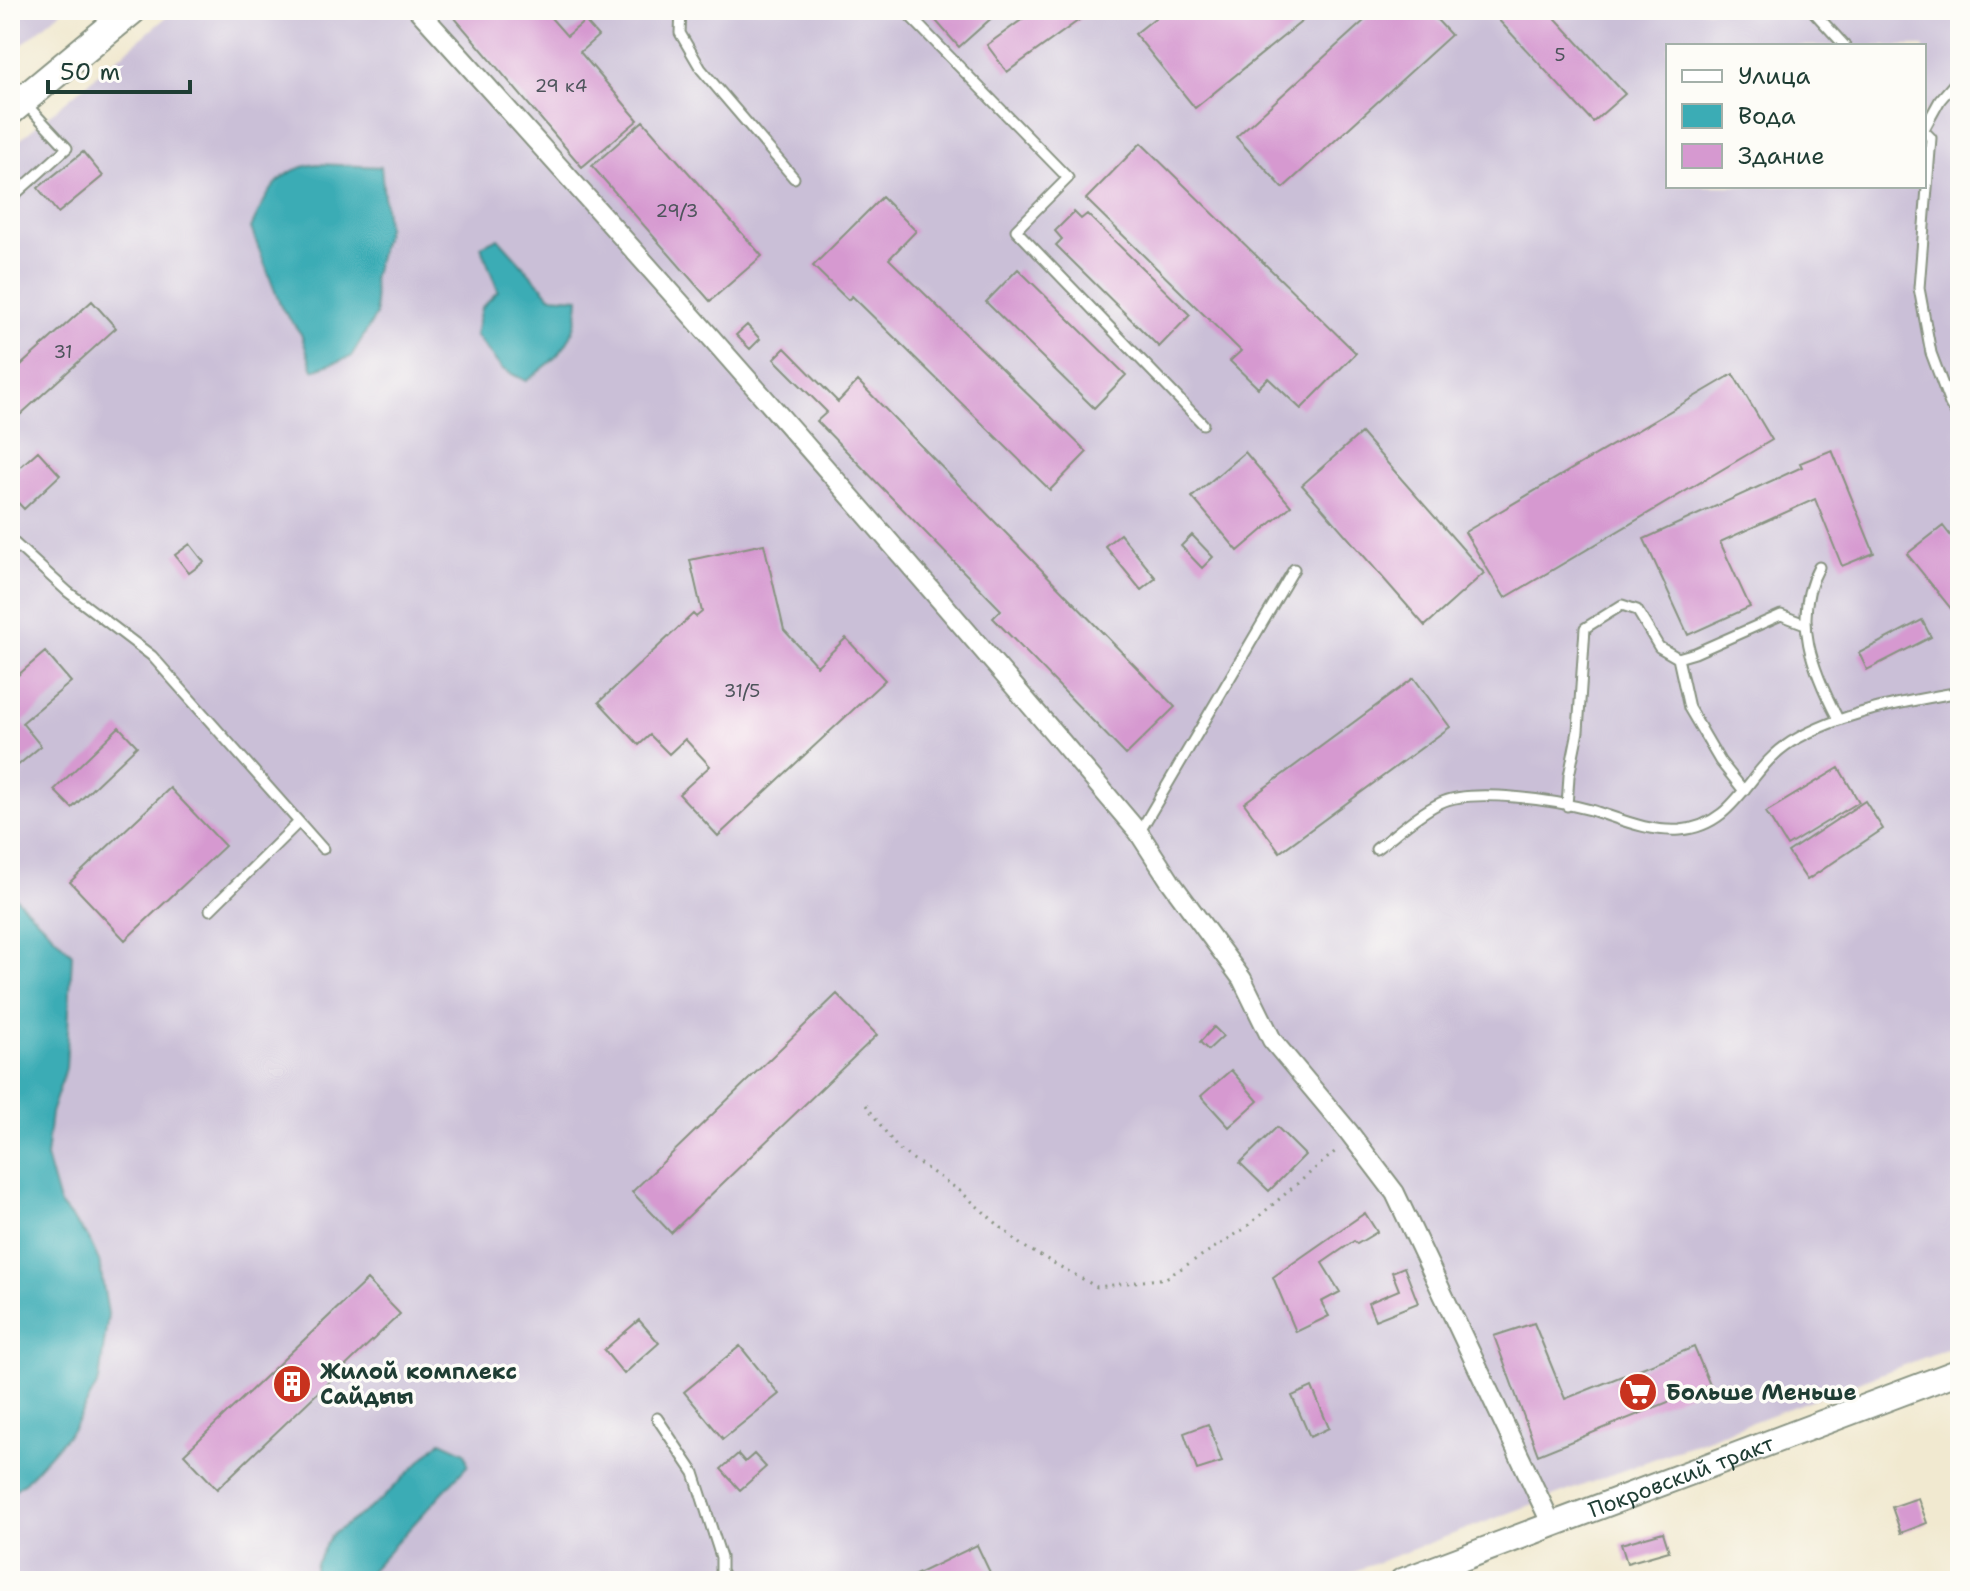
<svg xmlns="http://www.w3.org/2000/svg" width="1970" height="1591" font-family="'Shantell Sans',sans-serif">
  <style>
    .industrial { fill: #cabfd7; fill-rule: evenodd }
    .water { fill: #3bacb5; stroke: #2d7474; stroke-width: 2 }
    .building { fill: #d699d0 }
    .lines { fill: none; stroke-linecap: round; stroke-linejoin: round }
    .lane-casing { stroke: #889382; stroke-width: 13 }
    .street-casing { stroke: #889382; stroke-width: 22 }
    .secondary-casing { stroke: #889382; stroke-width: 28 }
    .primary-casing { stroke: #889382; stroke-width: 32 }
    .path { stroke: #889382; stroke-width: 3; stroke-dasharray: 2 6; stroke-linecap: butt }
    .lane { stroke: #fff; stroke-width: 9 }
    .street { stroke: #fff; stroke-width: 18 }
    .secondary { stroke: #fff; stroke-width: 24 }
    .primary { stroke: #fff; stroke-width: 28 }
    .labels { text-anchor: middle; stroke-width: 7; stroke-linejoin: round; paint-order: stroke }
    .number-label { font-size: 18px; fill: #4d545b }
    .poi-label { font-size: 22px; font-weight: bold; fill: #1f3d34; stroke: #fdfcf7; text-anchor: start }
    .street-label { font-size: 22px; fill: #1f3d34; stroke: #fdfcf7 }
  </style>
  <rect width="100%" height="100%" fill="#fdfcf7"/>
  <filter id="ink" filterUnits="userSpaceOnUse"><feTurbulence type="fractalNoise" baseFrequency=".0125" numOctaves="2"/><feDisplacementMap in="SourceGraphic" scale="16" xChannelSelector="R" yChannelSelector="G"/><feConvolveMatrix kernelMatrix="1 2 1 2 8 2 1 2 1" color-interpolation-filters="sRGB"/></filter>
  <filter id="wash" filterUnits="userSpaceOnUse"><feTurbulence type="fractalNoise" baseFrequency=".006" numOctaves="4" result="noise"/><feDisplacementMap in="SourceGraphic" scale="32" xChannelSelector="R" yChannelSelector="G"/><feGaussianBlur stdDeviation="1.8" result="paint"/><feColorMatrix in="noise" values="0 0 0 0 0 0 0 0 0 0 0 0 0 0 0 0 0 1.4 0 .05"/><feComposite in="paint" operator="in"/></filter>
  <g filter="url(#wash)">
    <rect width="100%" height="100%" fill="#f1e9d0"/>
    <path class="industrial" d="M10,10h53l-53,45z
      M175,10h1785v1334l-632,237h-1318v-1433zM1668,46h256v140h-256z"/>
    <path class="water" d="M317,164l64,3 6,60 -14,51 3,37 -25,42 -38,13 -12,-36 -20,-27 -30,-79c16,-33 25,-59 66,-64z
      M498,238l52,58 29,2c-2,44 -19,58 -53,83l-24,-12 -27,-34 6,-27 17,-17 -17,-45z
      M10,892l62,62 -6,114 -15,45 -5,44 13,46 30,36 10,22 9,53 -9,67 -26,48 -48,53 -15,11z
      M441,1441l24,11 3,13 -107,116h-45l-3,-2 3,-15 14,-28 50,-35z"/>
    <g id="blocks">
      <path class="building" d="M448,10h96l23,26 18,-15 13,15 -18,16 58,68 -56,47z
        M931,10h62l3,4 -37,33 -30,-34z
        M1035,10h58l-86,62 -20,-27z
        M1165,10h151l-121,98 -60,-74z
        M1376,10h52l23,25 -168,153 -47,-51z
        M1502,10h46l77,84 -32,28 -98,-106z
        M643,121l119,135 -52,45 -118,-135z
        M1141,143l215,210 -55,56 -33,-31 -10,10 -28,-27 11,-10 -155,-152z
        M83,152l20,24 -45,37 -20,-25z
        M882,197l34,34 -27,28 198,193 -37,38 -198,-194 -4,4 -35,-34z
        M1074,212l7,7 6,-5 103,101 -31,32 -103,-102 6,-6 -7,-8z
        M1018,269l108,106 -32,33 -108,-106z
        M92,301l24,27 -106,96v-49z
        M747,325l13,14 -10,10 -14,-14z
        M785,348l53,54 20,-21 317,326 -49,48 -133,-137 8,-8 -184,-189 10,-9 -53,-53z
        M1733,374l39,66 -267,158 -40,-66z
        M1361,433l123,140 -59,53 -123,-141z
        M1832,450l42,103 -32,13 -27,-67 -95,43 30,65 -62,28 -44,-96 158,-72 -2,-4z
        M38,451l22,24 -36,34 -14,-15v-18z
        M1245,452l46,54 -53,45 -46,-54z
        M1943,526l17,22v72l-53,-66z
        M1120,534l36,44 -15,12 -36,-44z
        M1192,535l21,22 -11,11 -21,-22z
        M190,544l14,18 -15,11 -14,-18z
        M764,544l20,86 33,36 29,-28 39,42 -167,156 -39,-42 31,-28 -25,-27 -16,15 -19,-19 -11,10 -40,-43 94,-88 3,3 6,-5 -12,-52z
        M1922,620l9,17 -64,33 -8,-17z
        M45,652l26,30 -49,41 19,23 -31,26v-90z
        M1414,678l36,49 -170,125 -36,-49z
        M119,727l18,19 -65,62 -18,-18z
        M1839,768l20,34 -72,44 -21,-34z
        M170,788l55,58 -100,94 -55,-58z
        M1865,801l18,28 -76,51 -19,-28z
        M837,994l40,41 -206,198 -39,-41z
        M1214,1027l9,9 -15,14 -8,-8z
        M1231,1070l27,31 -29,26 -28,-31z
        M1277,1127l28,28 -36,36 -29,-28z
        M1365,1213l12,19 -20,12 -3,-3 -32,22 18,29 -19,10 8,14 -33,16 -23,-55z
        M1404,1267l14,36 -43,17 -7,-17 31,-13 -7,-18z
        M367,1280l33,34 -183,175 -33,-35z
        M639,1320l20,23 -35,31 -20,-24z
        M1534,1323l31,76 129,-52 16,38 -172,70 -44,-119z
        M740,1346l39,48 -56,45 -39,-47z
        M1312,1387l17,41 -19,9 -18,-41z
        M1208,1424l14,38 -25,8 -13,-37z
        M738,1454l7,8 9,-8 12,13 -26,23 -19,-21z
        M1918,1498l9,25 -26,10 -9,-26z
        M1663,1532l6,19 -42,12 -6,-19z
        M977,1545l17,36h-91z"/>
    </g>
  </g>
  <g filter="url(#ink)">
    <use href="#blocks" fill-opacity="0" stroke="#889382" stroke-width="2"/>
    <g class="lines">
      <defs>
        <path id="lane" d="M681,10l-1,23 21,36 93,109
          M904,10l164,168 -52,52 187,194
          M1812,10l33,36
          M1924,129l16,-29 20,-23
          M1924,131l7,7 -12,150 12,65 19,51 10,17
          M10,199l57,-51 -42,-45
          M10,539l58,53 84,64 171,193
          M1819,567c-28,51 -6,104 19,152
          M1678,658l11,50 31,53 24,30
          M1567,806l2,-30 9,-45 7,-103 37,-23 15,5 22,37 19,11 17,-5 86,-38 24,9
          M1139,833l155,-264
          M1376,849c20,-15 41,-35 64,-46 31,-16 118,-2 151,7 29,9 57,22 89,20 58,-5 67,-61 111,-88 51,-30 111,-40 169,-50
          M210,910l89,-88
          M657,1418l37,55 27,84v13l5,11"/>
        <path id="street" d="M418,10c245,270 485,544 721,823l31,48 72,98 30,61 76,91 47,62 157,332"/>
        <g id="secondary">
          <path id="s1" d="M1402,1581l558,-210"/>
        </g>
        <path id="primary" d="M10,111l122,-101"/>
      </defs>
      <use href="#lane" class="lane-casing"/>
      <use href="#street" class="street-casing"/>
      <use href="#secondary" class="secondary-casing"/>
      <use href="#primary" class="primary-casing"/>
      <path class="path" d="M866,1105l32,44 62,42 61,54 76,42 69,-9 78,-49 93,-79"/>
      <use href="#lane" class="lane"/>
      <use href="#street" class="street"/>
      <use href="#secondary" class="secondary"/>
      <use href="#primary" class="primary"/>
    </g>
  </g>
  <defs>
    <symbol id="building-disc" viewBox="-11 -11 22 22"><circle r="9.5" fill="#c8321e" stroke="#fdfcf7"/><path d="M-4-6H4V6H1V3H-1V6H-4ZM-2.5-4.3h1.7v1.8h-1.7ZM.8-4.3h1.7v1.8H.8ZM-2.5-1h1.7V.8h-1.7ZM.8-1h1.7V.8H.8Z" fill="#fff"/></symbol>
    <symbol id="supermarket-disc" viewBox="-11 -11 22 22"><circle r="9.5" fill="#c8321e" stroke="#fdfcf7"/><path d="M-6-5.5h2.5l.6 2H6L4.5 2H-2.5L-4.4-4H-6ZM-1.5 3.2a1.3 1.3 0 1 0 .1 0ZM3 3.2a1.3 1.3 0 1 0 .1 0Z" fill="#fff"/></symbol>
  </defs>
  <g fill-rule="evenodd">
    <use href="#building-disc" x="270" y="1362" width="44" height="44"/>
    <use href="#supermarket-disc" x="1616" y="1370" width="44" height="44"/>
  </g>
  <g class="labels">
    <g class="number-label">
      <text x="1560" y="61">5</text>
      <text x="561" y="92">29 к4</text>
      <text x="677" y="217">29/3</text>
      <text x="63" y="358">31</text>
      <text x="742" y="697">31/5</text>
    </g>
    <g class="poi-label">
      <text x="320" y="1379">Жилой комплекс<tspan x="320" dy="25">Сайдыы</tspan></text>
      <text x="1666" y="1400">Больше Меньше</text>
    </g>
    <g class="street-label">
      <text dy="8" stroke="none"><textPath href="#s1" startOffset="298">Покровский тракт</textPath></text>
    </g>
  </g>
  <rect width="1970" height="1591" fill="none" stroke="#fdfcf7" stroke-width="40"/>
  <rect x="1666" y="44" width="260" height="144" fill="#fdfcf7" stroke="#a4b0a9" stroke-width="2"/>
  <rect x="1682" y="70" width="40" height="12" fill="#ffffff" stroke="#a4b0a9" stroke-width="2"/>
  <text x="1738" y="84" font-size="24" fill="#1f3d34">Улица</text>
  <rect x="1682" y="104" width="40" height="24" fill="#3bacb5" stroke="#a4b0a9" stroke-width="2"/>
  <text x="1738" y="124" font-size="24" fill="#1f3d34">Вода</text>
  <rect x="1682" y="144" width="40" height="24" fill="#d699d0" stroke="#a4b0a9" stroke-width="2"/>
  <text x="1738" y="164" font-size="24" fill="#1f3d34">Здание</text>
  <path d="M48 80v12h142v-12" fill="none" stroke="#1f3d34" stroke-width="4"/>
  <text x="60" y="80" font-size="24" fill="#1f3d34" stroke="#fdfcf7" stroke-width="6" paint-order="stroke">50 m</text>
</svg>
